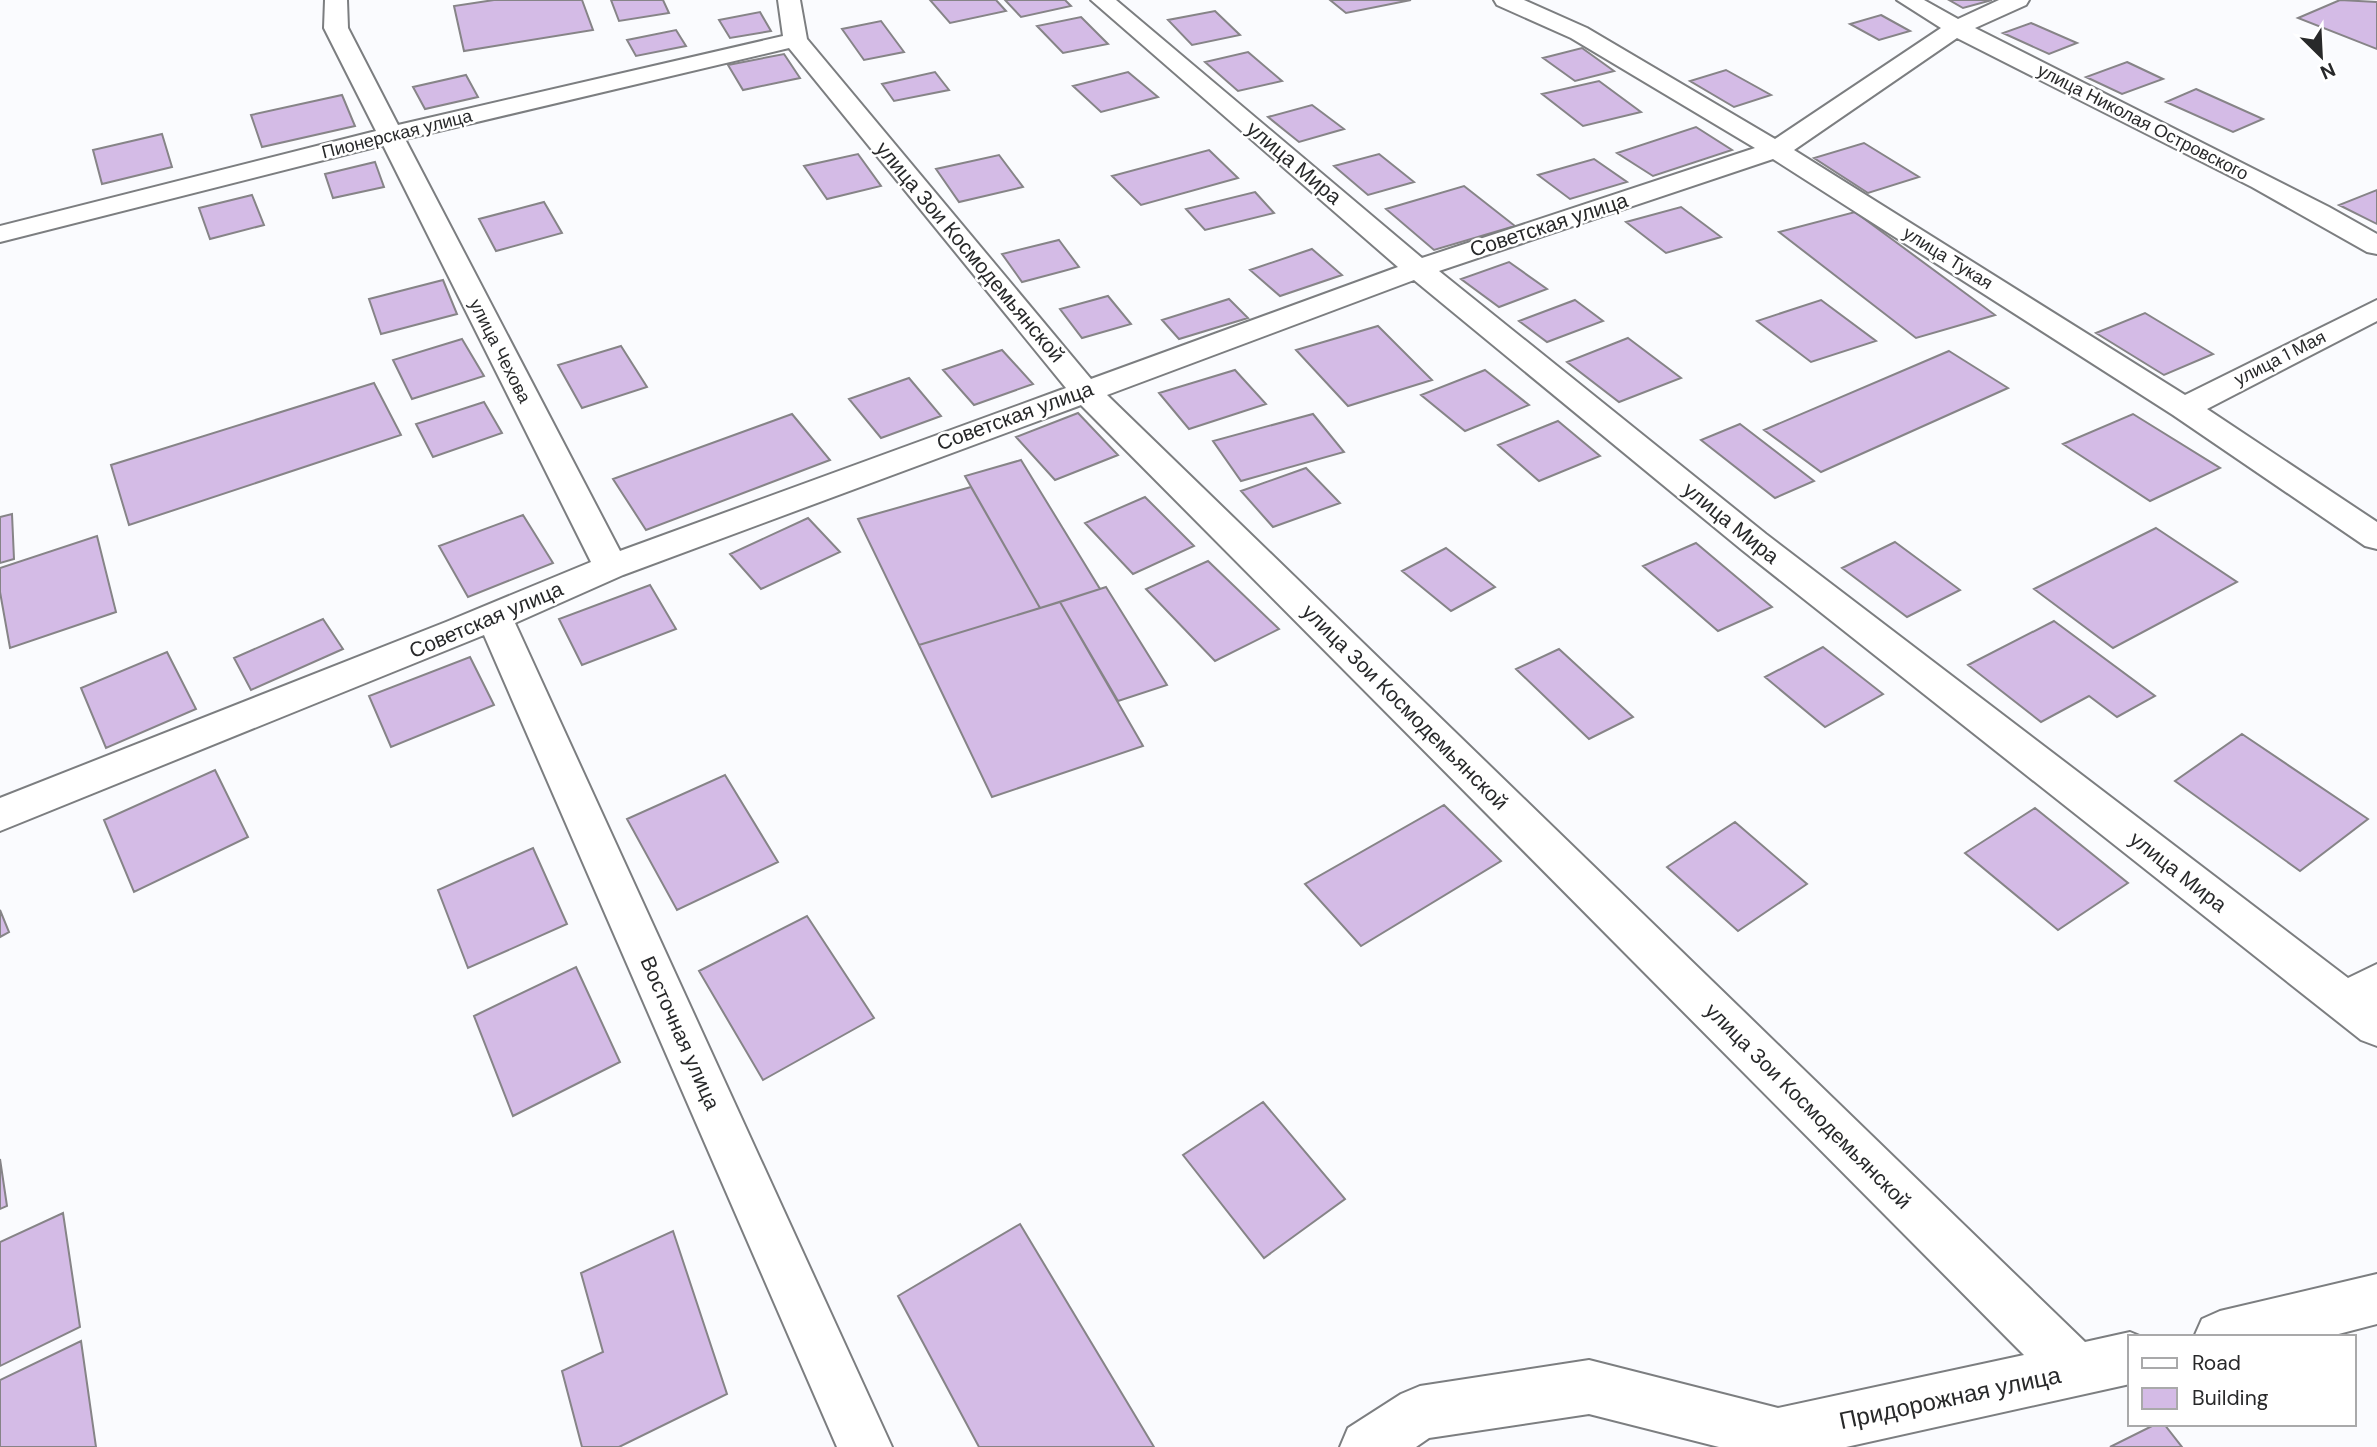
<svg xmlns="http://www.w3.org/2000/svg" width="2377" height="1447" font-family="'DM Sans',sans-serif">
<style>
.building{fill:#d4bbe6;stroke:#868487;stroke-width:2}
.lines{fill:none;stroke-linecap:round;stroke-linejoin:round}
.minor-casing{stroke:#7c7e80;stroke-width:4}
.minor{fill:#fff;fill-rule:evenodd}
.labels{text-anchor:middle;stroke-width:5;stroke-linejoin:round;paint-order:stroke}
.far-street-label{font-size:18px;fill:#28292a;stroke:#fff}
.street-label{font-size:21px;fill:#28292a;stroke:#fff}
.near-street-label{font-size:24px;fill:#28292a;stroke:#fff}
</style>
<rect width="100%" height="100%" fill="#fafbfe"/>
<!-- building -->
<path class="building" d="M 494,0 L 582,0 L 593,30 L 464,51 L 454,6 Z
M 611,0 L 663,0 L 669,13 L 619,21 Z
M 930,0 L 996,0 L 1006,11 L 950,23 Z
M 1005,0 L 1065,0 L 1071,6 L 1021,17 Z
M 1330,0 L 1411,0 L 1346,13 Z
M 1949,0 L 1992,0 L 1963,8 Z
M 2340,0 L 2377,2 L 2377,49 L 2298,18 Z
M 1215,11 L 1240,35 L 1192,45 L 1168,20 Z
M 760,12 L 771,31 L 730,38 L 719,20 Z
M 1881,15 L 1910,31 L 1879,40 L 1850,24 Z
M 1081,17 L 1108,44 L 1063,53 L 1037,26 Z
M 881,21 L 904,52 L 864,60 L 842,29 Z
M 2031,23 L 2077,43 L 2049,54 L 2003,33 Z
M 676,30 L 686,46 L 636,56 L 627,40 Z
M 1582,48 L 1614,71 L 1575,81 L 1543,58 Z
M 1248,52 L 1282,81 L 1238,91 L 1205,62 Z
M 784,54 L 800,78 L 743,90 L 728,65 Z
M 2127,62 L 2163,79 L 2122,94 L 2086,77 Z
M 1726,70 L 1771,95 L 1734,107 L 1690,81 Z
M 935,72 L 949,90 L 894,101 L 882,84 Z
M 1128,72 L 1158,97 L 1101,112 L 1073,86 Z
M 466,75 L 478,97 L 425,109 L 413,87 Z
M 1599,81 L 1641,112 L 1583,126 L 1542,94 Z
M 2196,89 L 2263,119 L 2233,132 L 2166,102 Z
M 342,95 L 355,126 L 262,147 L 251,115 Z
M 1312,105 L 1344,129 L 1299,142 L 1268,117 Z
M 1696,127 L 1732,150 L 1653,176 L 1617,153 Z
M 162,134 L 172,167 L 102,184 L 93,150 Z
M 1864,143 L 1919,177 L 1868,193 L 1814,158 Z
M 1209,150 L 1238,178 L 1141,205 L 1112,176 Z
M 858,154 L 881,186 L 827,199 L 804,166 Z
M 1379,154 L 1414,182 L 1368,195 L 1334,166 Z
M 999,155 L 1023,187 L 959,202 L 936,169 Z
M 1594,159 L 1627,182 L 1570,199 L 1538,175 Z
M 375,162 L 384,187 L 333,198 L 325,174 Z
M 1464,186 L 1515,226 L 1434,250 L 1386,209 Z
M 2377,190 L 2377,224 L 2339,205 Z
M 1255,192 L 1274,213 L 1205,230 L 1186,209 Z
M 252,195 L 264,225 L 210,239 L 199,208 Z
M 544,202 L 562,233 L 496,251 L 479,219 Z
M 1681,207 L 1721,237 L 1666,253 L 1626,222 Z
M 1855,212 L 1995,315 L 1916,338 L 1779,232 Z
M 1059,240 L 1079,267 L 1022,282 L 1002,254 Z
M 1312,249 L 1342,275 L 1280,296 L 1250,270 Z
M 1509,262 L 1547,289 L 1499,307 L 1461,279 Z
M 443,280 L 457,314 L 381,334 L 369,299 Z
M 1108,296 L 1131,324 L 1082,338 L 1060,309 Z
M 1229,299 L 1248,318 L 1179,339 L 1162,320 Z
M 1575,300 L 1603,321 L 1547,342 L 1519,321 Z
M 1821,300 L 1876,341 L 1811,362 L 1757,321 Z
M 2145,313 L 2213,354 L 2164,375 L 2096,333 Z
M 1378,326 L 1432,380 L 1348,406 L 1296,350 Z
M 1628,338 L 1681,378 L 1619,402 L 1567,362 Z
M 462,339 L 484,376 L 412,399 L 393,360 Z
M 621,346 L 647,387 L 582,408 L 558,365 Z
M 1002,350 L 1033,384 L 974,405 L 943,370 Z
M 1949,351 L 2008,388 L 1821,472 L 1764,430 Z
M 1235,370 L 1266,404 L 1189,429 L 1159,393 Z
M 1485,370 L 1529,405 L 1465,431 L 1421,395 Z
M 909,378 L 941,416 L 881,438 L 849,399 Z
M 374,383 L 401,435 L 129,525 L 111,465 Z
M 484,402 L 502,433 L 433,457 L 416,424 Z
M 1078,413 L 1118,455 L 1055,480 L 1016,437 Z
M 792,414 L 830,460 L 646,530 L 613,479 Z
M 1313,414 L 1344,452 L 1241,481 L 1213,441 Z
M 2133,414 L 2220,468 L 2150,501 L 2063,444 Z
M 1558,421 L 1600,456 L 1539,481 L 1498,445 Z
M 1740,424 L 1814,481 L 1775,498 L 1701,440 Z
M 1021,460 L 1100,589 L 1040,608 L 965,476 Z
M 1306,468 L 1340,503 L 1273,527 L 1241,491 Z
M 971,487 L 1040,608 L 919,645 L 858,519 Z
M 1145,497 L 1194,546 L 1133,574 L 1085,523 Z
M 12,514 L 14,559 L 0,563 L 0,517 Z
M 523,515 L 553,563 L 468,597 L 439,546 Z
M 808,518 L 840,552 L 761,589 L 730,554 Z
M 2156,528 L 2237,582 L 2113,648 L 2034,589 Z
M 97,536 L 116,612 L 10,648 L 0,592 L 0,568 Z
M 1895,542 L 1960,590 L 1907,617 L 1842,568 Z
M 1696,543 L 1772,607 L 1718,631 L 1643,566 Z
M 1446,548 L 1495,587 L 1451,611 L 1402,571 Z
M 1208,561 L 1279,629 L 1215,661 L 1146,589 Z
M 650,585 L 676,629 L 582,665 L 559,619 Z
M 1106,587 L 1167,685 L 1118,701 L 1060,602 Z
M 1060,602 L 1143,746 L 992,797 L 919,645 Z
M 323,619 L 343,649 L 251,690 L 234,658 Z
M 2054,621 L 2155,696 L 2117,717 L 2089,696 L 2041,722 L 1968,665 Z
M 1823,647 L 1883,694 L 1825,727 L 1765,677 Z
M 1559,649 L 1633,717 L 1589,739 L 1516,669 Z
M 167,652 L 196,709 L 106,748 L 81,688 Z
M 470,657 L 494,705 L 391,747 L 369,696 Z
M 2242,734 L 2368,819 L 2300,871 L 2175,781 Z
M 215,770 L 248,837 L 134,892 L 104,820 Z
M 725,775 L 778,862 L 677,910 L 627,819 Z
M 1444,805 L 1501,861 L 1361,946 L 1305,884 Z
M 2035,808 L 2128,883 L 2058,930 L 1965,853 Z
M 1735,822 L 1807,884 L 1738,931 L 1667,867 Z
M 533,848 L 567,924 L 468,968 L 438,890 Z
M 0,910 L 9,932 L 0,937 Z
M 807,916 L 874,1018 L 763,1080 L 699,971 Z
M 576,967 L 620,1062 L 513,1116 L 474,1016 Z
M 1263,1102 L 1345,1199 L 1264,1258 L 1183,1155 Z
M 0,1159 L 7,1206 L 0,1209 Z
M 63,1213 L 80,1327 L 0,1366 L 0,1242 Z
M 1020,1224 L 1154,1447 L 979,1447 L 898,1296 Z
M 673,1231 L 727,1394 L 619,1447 L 582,1447 L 562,1371 L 603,1352 L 581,1273 Z
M 81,1341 L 96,1447 L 0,1447 L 0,1380 Z
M 2156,1424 L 2164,1424 L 2182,1447 L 2110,1447 Z"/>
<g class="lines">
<!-- minor casing -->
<g class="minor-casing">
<path id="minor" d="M 325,0 L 347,0 L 348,28 L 398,125 L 783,36 L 778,0 L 800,0 L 807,39 L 1091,379 L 1398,267 L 1091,0 L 1116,0 L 1422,258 L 1755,148 L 1571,38 L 1497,5 L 1494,0 L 1524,0 L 1587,28 L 1775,139 L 1941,28 L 1897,0 L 1924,0 L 1958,19 L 1999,0 L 2029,0 L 2026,5 L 1975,28 L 2329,207 L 2377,234 L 2377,254 L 2367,252 L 2252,187 L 1957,38 L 1794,150 L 2185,395 L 2377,300 L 2377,321 L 2207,409 L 2377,522 L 2377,549 L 2365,546 L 2173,415 L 1773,159 L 1439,271 L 1766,534 L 2348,978 L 2377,964 L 2377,1046 L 2361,1040 L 1742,550 L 1414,280 L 1107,395 L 2085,1342 L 2130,1332 L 2142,1337 L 2130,1337 L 2130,1384 L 1846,1447 L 1719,1447 L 1589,1414 L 1429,1438 L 1416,1447 L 1340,1447 L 1348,1428 L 1401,1394 L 1420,1386 L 1589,1360 L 1778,1408 L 2024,1355 L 1081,405 L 623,575 L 515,623 L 892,1447 L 837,1447 L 484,635 L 0,831 L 0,798 L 446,622 L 591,562 L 383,145 L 0,242 L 0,226 L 376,131 L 324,28 ZM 789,48 L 1066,388 L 620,551 L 405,139 Z
M 2377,1274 L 2377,1324 L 2327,1337 L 2194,1337 L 2202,1319 L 2220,1311 Z"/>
</g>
<!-- minor -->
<use href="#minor" class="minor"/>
</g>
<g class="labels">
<!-- far-street labels -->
<g class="far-street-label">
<text transform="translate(2143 122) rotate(27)" y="6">улица Николая Островского</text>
<text transform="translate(397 134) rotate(-14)" y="6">Пионерская улица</text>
<text transform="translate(1948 258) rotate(32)" y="6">улица Тукая</text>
<text transform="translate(500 351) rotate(63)" y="6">улица Чехова</text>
<text transform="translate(2280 358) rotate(-27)" y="6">улица 1 Мая</text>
</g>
<!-- street labels -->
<g class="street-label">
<text transform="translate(1294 163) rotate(40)" y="7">улица Мира</text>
<text transform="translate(1549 225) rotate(-18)" y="7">Советская улица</text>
<text transform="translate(970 252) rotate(50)" y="7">улица Зои Космодемьянской</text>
<text transform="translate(1015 416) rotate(-20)" y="7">Советская улица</text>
<text transform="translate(1731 523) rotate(39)" y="7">улица Мира</text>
<text transform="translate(486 620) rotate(-23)" y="7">Советская улица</text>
<text transform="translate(1405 707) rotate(45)" y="7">улица Зои Космодемьянской</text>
<text transform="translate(2178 872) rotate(38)" y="7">улица Мира</text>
<text transform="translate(680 1033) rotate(66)" y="7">Восточная улица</text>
<text transform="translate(1808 1106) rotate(45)" y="7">улица Зои Космодемьянской</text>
</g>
<!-- near-street labels -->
<g class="near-street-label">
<text transform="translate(1950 1398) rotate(-12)" y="8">Придорожная улица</text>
</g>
</g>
<!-- legend -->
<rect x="2128" y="1335" width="228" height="91" fill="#ffffff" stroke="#a9a9aa" stroke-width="2"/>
<rect x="2142" y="1358" width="35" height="10" fill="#ffffff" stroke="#a9a9aa" stroke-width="2"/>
<text x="2192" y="1370" font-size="21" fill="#28292a">Road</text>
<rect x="2142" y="1388" width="35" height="21" fill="#d4bbe6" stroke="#a9a9aa" stroke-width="2"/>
<text x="2192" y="1405" font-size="21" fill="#28292a">Building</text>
<!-- north arrow -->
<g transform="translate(2321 56) rotate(156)" stroke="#ffffff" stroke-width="5" paint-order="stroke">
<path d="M0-5L12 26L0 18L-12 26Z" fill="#28292a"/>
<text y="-10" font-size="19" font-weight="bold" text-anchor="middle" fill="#28292a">N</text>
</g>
</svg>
